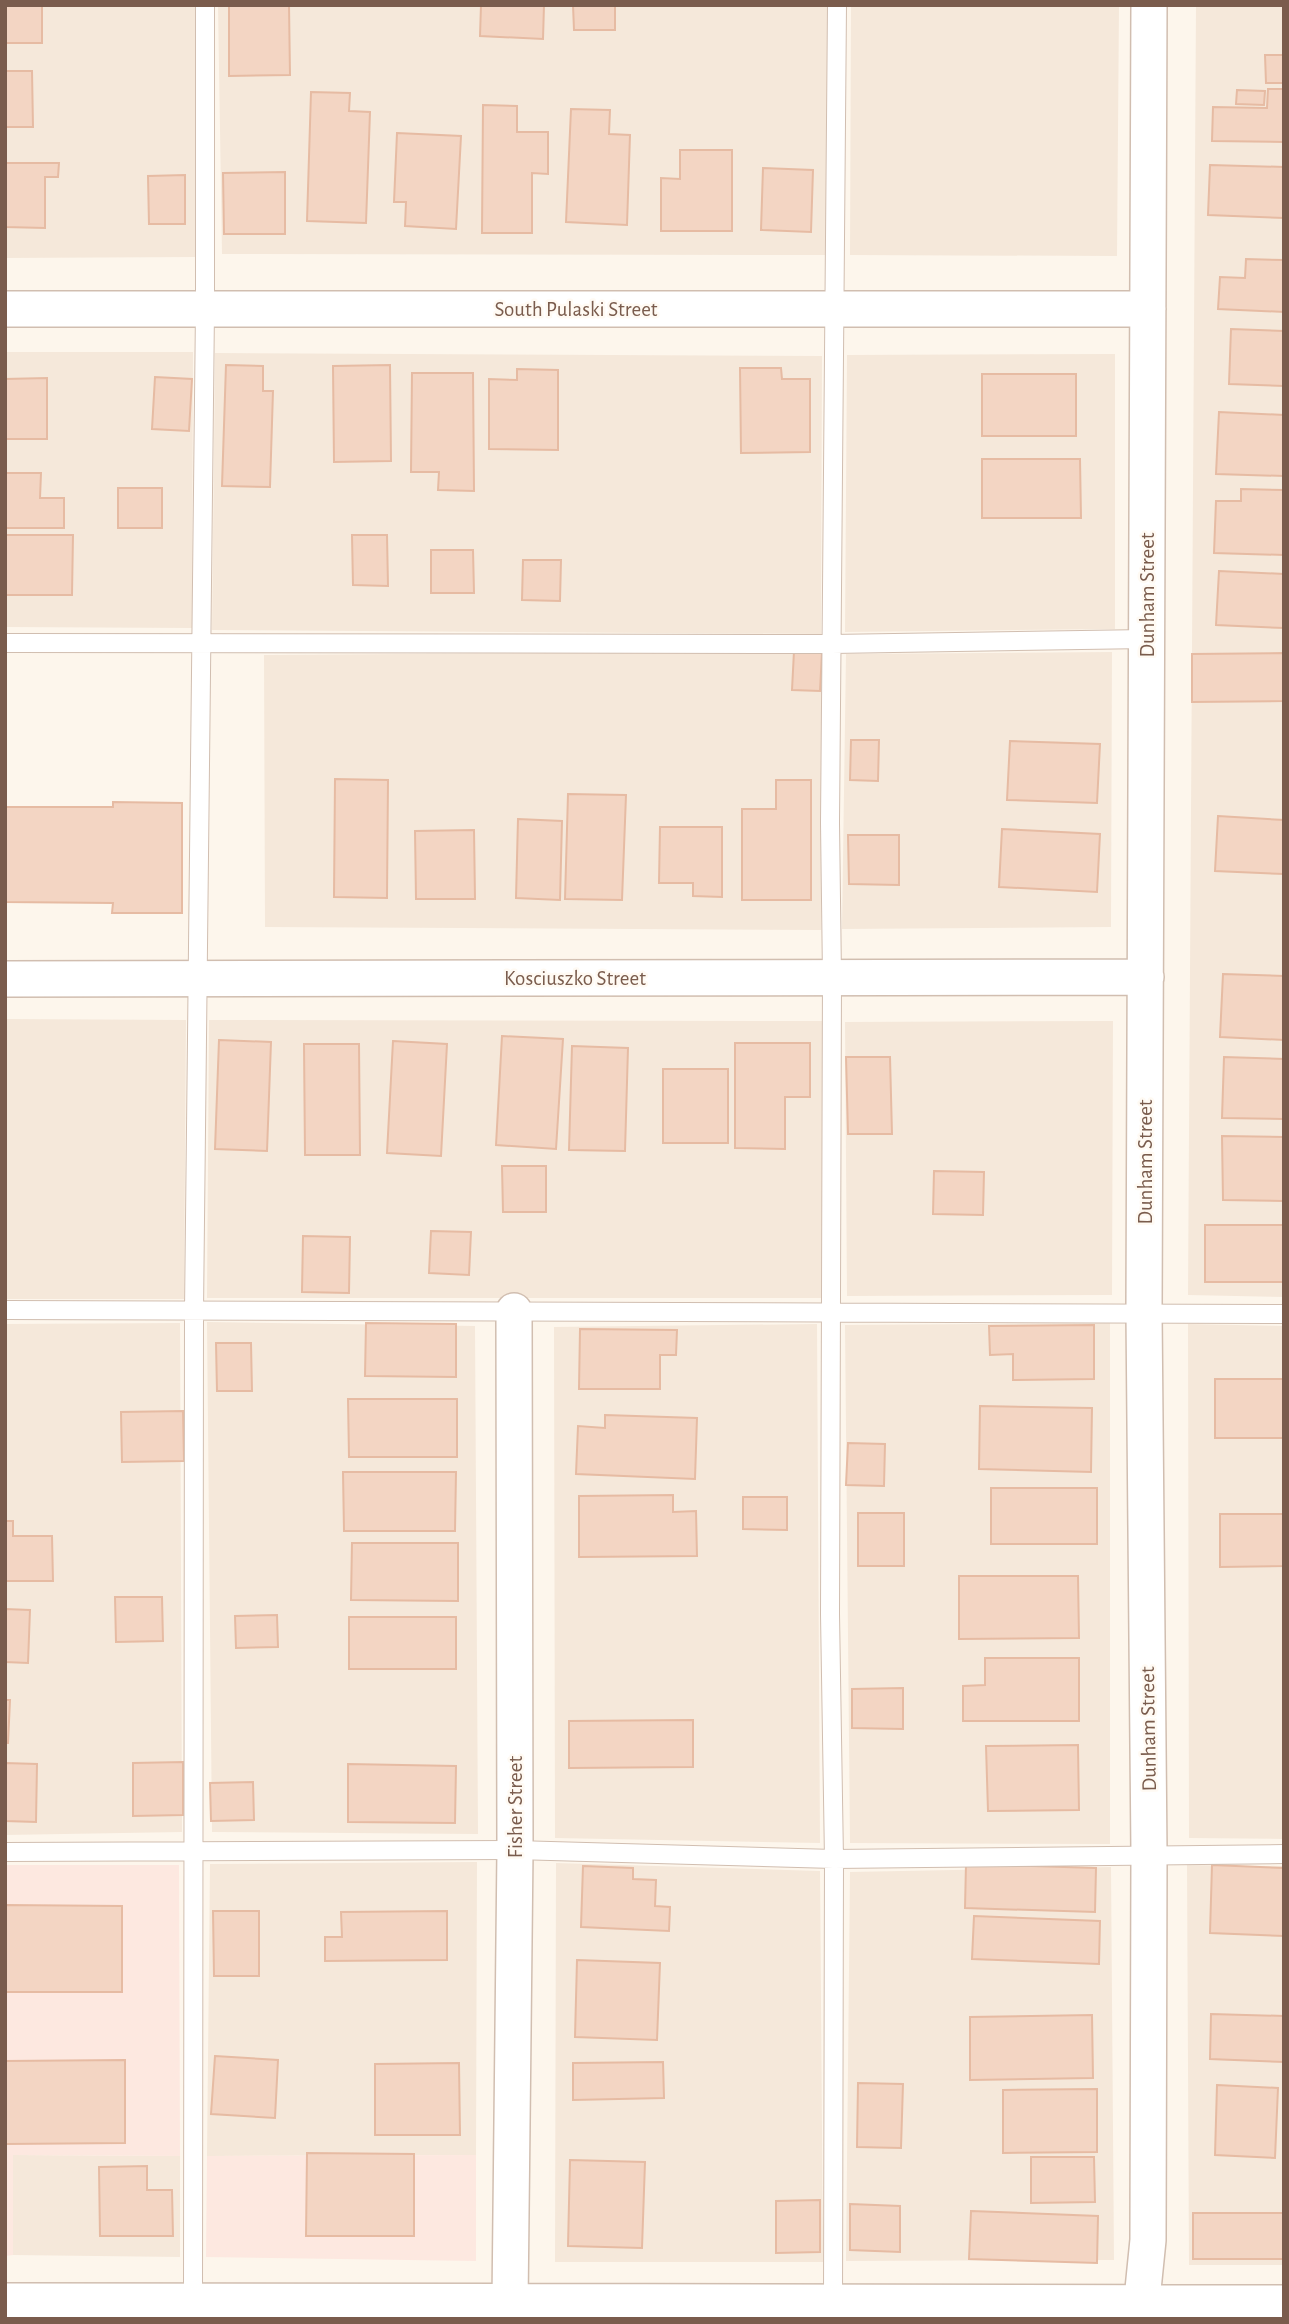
<svg xmlns="http://www.w3.org/2000/svg" width="1289" height="2324" font-family="'Alegreya Sans',sans-serif">
<style>
.residential{fill:#f5e8da}
.commercial{fill:#fde8e0}
.building{fill:#f3d5c3;stroke:#e6bba3;stroke-width:2}
.lines{fill:none;stroke-linecap:round;stroke-linejoin:round}
.service-casing{stroke:#d1beb0;stroke-width:20}
.minor-casing{stroke:#d1beb0;stroke-width:38}
.service{stroke:#fff;stroke-width:18}
.minor{stroke:#fff;stroke-width:35}
.labels{text-anchor:middle;stroke-width:5;stroke-linejoin:round;paint-order:stroke}
.street-label{font-size:21px;fill:#7a5c4d;stroke:#fffaf3}
</style>
<rect width="100%" height="100%" fill="#fdf6ec"/>
<!-- residential -->
<path class="residential" d="M 5,5 L 196,5 L 196,257 L 5,258 Z
M 218,5 L 827,5 L 829,255 L 222,254 Z
M 851,5 L 1119,5 L 1117,256 L 850,255 Z
M 1196,5 L 1284,5 L 1284,1297 L 1188,1295 Z
M 5,352 L 193,352 L 192,628 L 5,627 Z
M 215,353 L 822,356 L 821,634 L 212,630 Z
M 1115,354 L 1115,629 L 845,632 L 847,355 Z
M 822,651 L 821,930 L 265,927 L 264,655 Z
M 1112,652 L 1111,927 L 842,929 L 846,654 Z
M 5,1019 L 186,1020 L 184,1299 L 5,1299 Z
M 209,1020 L 823,1021 L 823,1298 L 207,1298 Z
M 1113,1021 L 1112,1295 L 847,1296 L 845,1022 Z
M 207,1322 L 475,1326 L 478,1834 L 212,1832 Z
M 180,1323 L 182,1832 L 5,1835 L 5,1324 Z
M 1110,1323 L 1110,1844 L 850,1843 L 845,1325 Z
M 817,1324 L 820,1843 L 555,1838 L 554,1327 Z
M 1188,1324 L 1284,1326 L 1284,1839 L 1189,1838 Z
M 477,1862 L 476,2155 L 207,2156 L 210,1864 Z
M 556,1863 L 820,1871 L 823,2262 L 555,2262 Z
M 1187,1865 L 1284,1866 L 1284,2265 L 1189,2265 Z
M 1111,1867 L 1114,2260 L 846,2261 L 850,1872 Z
M 13,2155 L 180,2156 L 180,2257 L 13,2255 Z"/>
<!-- commercial -->
<path class="commercial" d="M 5,1865 L 179,1865 L 180,2156 L 13,2155 L 13,2255 L 5,2256 Z
M 476,2155 L 476,2261 L 206,2257 L 207,2156 Z"/>
<!-- building -->
<path class="building" d="M 5,5 L 42,5 L 42,43 L 5,43 Z
M 229,5 L 289,5 L 290,75 L 229,76 Z
M 481,5 L 544,5 L 543,39 L 480,36 Z
M 573,5 L 615,5 L 615,30 L 574,30 Z
M 1265,55 L 1284,55 L 1284,83 L 1266,83 Z
M 5,71 L 32,71 L 33,127 L 5,127 Z
M 1268,89 L 1284,89 L 1284,142 L 1212,141 L 1213,107 L 1267,108 Z
M 1237,90 L 1265,91 L 1264,105 L 1236,104 Z
M 311,92 L 350,93 L 349,111 L 370,112 L 366,223 L 307,221 Z
M 483,105 L 517,106 L 517,132 L 548,132 L 548,174 L 532,173 L 532,233 L 482,233 Z
M 571,109 L 610,110 L 609,134 L 630,135 L 627,225 L 566,222 Z
M 397,133 L 461,136 L 456,229 L 405,226 L 406,202 L 394,202 Z
M 680,150 L 732,150 L 732,231 L 661,231 L 661,178 L 680,179 Z
M 5,163 L 59,163 L 58,177 L 45,177 L 45,228 L 5,227 Z
M 1210,165 L 1284,167 L 1284,218 L 1208,215 Z
M 763,168 L 813,170 L 811,232 L 761,230 Z
M 285,172 L 285,234 L 224,234 L 223,173 Z
M 185,175 L 185,224 L 149,224 L 148,176 Z
M 1246,259 L 1284,260 L 1284,312 L 1218,309 L 1220,277 L 1245,278 Z
M 1231,329 L 1284,331 L 1284,386 L 1229,384 Z
M 226,365 L 263,366 L 263,391 L 273,391 L 270,487 L 222,486 Z
M 390,365 L 391,461 L 334,462 L 333,366 Z
M 740,368 L 781,368 L 782,379 L 810,379 L 810,452 L 741,453 Z
M 517,369 L 558,370 L 558,450 L 489,449 L 489,379 L 517,380 Z
M 412,373 L 473,373 L 474,491 L 438,490 L 439,472 L 411,472 Z
M 982,374 L 1076,374 L 1076,436 L 982,436 Z
M 155,377 L 192,379 L 189,431 L 152,429 Z
M 47,378 L 47,439 L 5,439 L 5,379 Z
M 1219,412 L 1284,415 L 1284,476 L 1216,474 Z
M 982,459 L 1080,459 L 1081,518 L 982,518 Z
M 5,473 L 41,473 L 40,498 L 64,498 L 64,528 L 5,528 Z
M 118,488 L 162,488 L 162,528 L 118,528 Z
M 1241,489 L 1284,490 L 1284,555 L 1214,553 L 1216,501 L 1241,501 Z
M 5,535 L 73,535 L 72,595 L 5,595 Z
M 352,535 L 387,535 L 388,586 L 353,585 Z
M 431,550 L 473,550 L 474,593 L 431,593 Z
M 523,560 L 561,560 L 560,601 L 522,600 Z
M 1219,571 L 1284,574 L 1284,628 L 1216,625 Z
M 794,651 L 822,652 L 820,691 L 792,690 Z
M 1284,653 L 1284,701 L 1192,702 L 1192,654 Z
M 851,740 L 879,740 L 878,781 L 850,780 Z
M 1010,741 L 1100,744 L 1097,803 L 1007,800 Z
M 335,779 L 388,780 L 387,898 L 334,897 Z
M 776,780 L 811,780 L 811,900 L 742,900 L 742,809 L 776,809 Z
M 568,794 L 626,795 L 622,900 L 565,899 Z
M 113,802 L 182,803 L 182,913 L 112,913 L 113,903 L 5,902 L 5,807 L 113,807 Z
M 1218,816 L 1284,820 L 1284,874 L 1215,871 Z
M 518,819 L 562,821 L 560,900 L 516,898 Z
M 660,827 L 722,827 L 722,897 L 693,896 L 693,883 L 659,883 Z
M 1002,829 L 1100,834 L 1097,892 L 999,887 Z
M 474,830 L 475,899 L 416,899 L 415,831 Z
M 848,835 L 899,835 L 899,885 L 849,884 Z
M 1223,974 L 1284,976 L 1284,1040 L 1220,1037 Z
M 502,1036 L 563,1039 L 556,1149 L 496,1145 Z
M 219,1040 L 271,1042 L 267,1151 L 215,1149 Z
M 393,1041 L 447,1044 L 441,1156 L 387,1153 Z
M 735,1043 L 810,1043 L 810,1097 L 785,1097 L 785,1149 L 735,1148 Z
M 304,1044 L 359,1044 L 360,1155 L 305,1155 Z
M 572,1046 L 628,1048 L 625,1151 L 569,1150 Z
M 846,1057 L 890,1057 L 892,1134 L 848,1134 Z
M 1224,1057 L 1284,1059 L 1284,1119 L 1222,1118 Z
M 663,1069 L 728,1069 L 728,1143 L 663,1143 Z
M 1222,1136 L 1284,1137 L 1284,1201 L 1223,1200 Z
M 502,1166 L 546,1166 L 546,1212 L 503,1212 Z
M 934,1171 L 984,1172 L 983,1215 L 933,1214 Z
M 1205,1225 L 1284,1225 L 1284,1282 L 1205,1282 Z
M 431,1231 L 471,1232 L 469,1275 L 429,1273 Z
M 303,1236 L 350,1237 L 349,1293 L 302,1292 Z
M 366,1323 L 456,1324 L 456,1377 L 365,1376 Z
M 1094,1325 L 1094,1379 L 1013,1380 L 1013,1354 L 990,1355 L 989,1326 Z
M 580,1329 L 677,1330 L 676,1355 L 660,1355 L 660,1389 L 579,1389 Z
M 216,1343 L 251,1343 L 252,1391 L 217,1391 Z
M 1215,1379 L 1284,1379 L 1284,1438 L 1215,1438 Z
M 348,1399 L 457,1399 L 457,1457 L 349,1457 Z
M 980,1406 L 1092,1408 L 1091,1472 L 979,1469 Z
M 183,1411 L 184,1461 L 122,1462 L 121,1412 Z
M 605,1415 L 697,1418 L 695,1479 L 576,1474 L 578,1426 L 605,1428 Z
M 848,1443 L 885,1444 L 884,1486 L 846,1485 Z
M 343,1472 L 456,1472 L 455,1531 L 344,1531 Z
M 991,1488 L 1097,1488 L 1097,1544 L 991,1544 Z
M 673,1495 L 673,1512 L 696,1511 L 697,1556 L 579,1557 L 579,1496 Z
M 743,1497 L 787,1497 L 787,1530 L 743,1529 Z
M 858,1513 L 904,1513 L 904,1566 L 858,1566 Z
M 1220,1514 L 1284,1514 L 1284,1566 L 1220,1567 Z
M 5,1521 L 13,1521 L 13,1536 L 52,1536 L 53,1581 L 5,1581 Z
M 352,1543 L 458,1543 L 458,1601 L 351,1600 Z
M 959,1576 L 1078,1576 L 1079,1638 L 959,1639 Z
M 115,1597 L 162,1597 L 163,1641 L 116,1642 Z
M 5,1609 L 30,1610 L 28,1663 L 5,1662 Z
M 277,1615 L 278,1647 L 236,1648 L 235,1616 Z
M 349,1617 L 456,1617 L 456,1669 L 349,1669 Z
M 985,1658 L 1079,1658 L 1079,1721 L 963,1721 L 963,1686 L 985,1685 Z
M 903,1688 L 903,1729 L 852,1728 L 852,1689 Z
M 5,1700 L 10,1700 L 8,1743 L 5,1743 Z
M 693,1720 L 693,1767 L 569,1768 L 569,1721 Z
M 1078,1745 L 1079,1810 L 988,1811 L 986,1746 Z
M 183,1762 L 183,1815 L 133,1816 L 133,1763 Z
M 5,1763 L 37,1764 L 36,1822 L 5,1821 Z
M 348,1764 L 456,1766 L 455,1823 L 348,1822 Z
M 253,1782 L 254,1820 L 211,1821 L 210,1783 Z
M 966,1864 L 1096,1868 L 1095,1912 L 965,1908 Z
M 1212,1865 L 1284,1868 L 1284,1936 L 1210,1933 Z
M 583,1866 L 633,1868 L 633,1879 L 656,1880 L 655,1906 L 670,1907 L 669,1931 L 581,1927 Z
M 5,1905 L 122,1906 L 122,1992 L 5,1992 Z
M 213,1911 L 259,1911 L 259,1976 L 214,1976 Z
M 447,1911 L 447,1960 L 325,1961 L 325,1937 L 342,1937 L 341,1912 Z
M 974,1916 L 1100,1921 L 1099,1964 L 972,1959 Z
M 577,1960 L 660,1963 L 657,2040 L 575,2037 Z
M 1211,2014 L 1284,2016 L 1284,2062 L 1210,2059 Z
M 1092,2015 L 1093,2078 L 970,2080 L 970,2017 Z
M 215,2056 L 278,2060 L 275,2118 L 211,2114 Z
M 125,2060 L 125,2143 L 5,2144 L 5,2061 Z
M 663,2062 L 664,2098 L 573,2100 L 573,2063 Z
M 459,2063 L 460,2135 L 375,2135 L 375,2064 Z
M 858,2083 L 903,2084 L 901,2148 L 857,2147 Z
M 1217,2085 L 1278,2088 L 1275,2158 L 1215,2155 Z
M 1097,2089 L 1097,2152 L 1003,2153 L 1003,2090 Z
M 307,2153 L 414,2154 L 414,2236 L 306,2236 Z
M 1031,2157 L 1094,2157 L 1095,2202 L 1031,2203 Z
M 570,2160 L 645,2162 L 642,2248 L 568,2246 Z
M 147,2166 L 147,2190 L 172,2190 L 173,2236 L 100,2236 L 99,2167 Z
M 820,2200 L 820,2252 L 776,2253 L 776,2201 Z
M 850,2204 L 900,2206 L 900,2252 L 850,2250 Z
M 971,2211 L 1098,2216 L 1097,2263 L 969,2259 Z
M 1193,2213 L 1284,2213 L 1284,2259 L 1193,2259 Z"/>
<g class="lines">
<!-- service casing -->
<g class="service-casing">
<path id="service" d="M 5,643 L 832,644 L 1147,639
M 5,1310 L 1284,1314
M 5,1852 L 515,1850 L 834,1859 L 1284,1854
M 833,2301 L 834,1859 L 830,1614 L 832,977 L 830,823 L 837,5
M 193,2302 L 194,1311 L 205,309 L 205,5"/>
</g>
<!-- minor casing -->
<g class="minor-casing">
<path id="minor" d="M 5,309 L 1148,309
M 5,979 L 1146,977
M 5,2301 C 431,2302 858,2301 1284,2303
M 510,2303 L 515,1850 L 514,1311
M 1140,2319 L 1148,2240 L 1149,1854 L 1144,1313 L 1149,5"/>
</g>
<!-- service -->
<use href="#service" class="service"/>
<!-- minor -->
<use href="#minor" class="minor"/>
</g>
<g class="labels">
<!-- street labels -->
<g class="street-label">
<text x="576" y="316">South Pulaski Street</text>
<text transform="translate(1147 595) rotate(-90)" y="7">Dunham Street</text>
<text x="575" y="985">Kosciuszko Street</text>
<text transform="translate(1145 1162) rotate(-90)" y="7">Dunham Street</text>
<text transform="translate(1148 1729) rotate(-91)" y="7">Dunham Street</text>
<text transform="translate(515 1807) rotate(-90)" y="7">Fisher Street</text>
</g>
</g>
<!-- border -->
<rect width="1289" height="2324" fill="none" stroke="#7a5c4d" stroke-width="14"/>
</svg>
